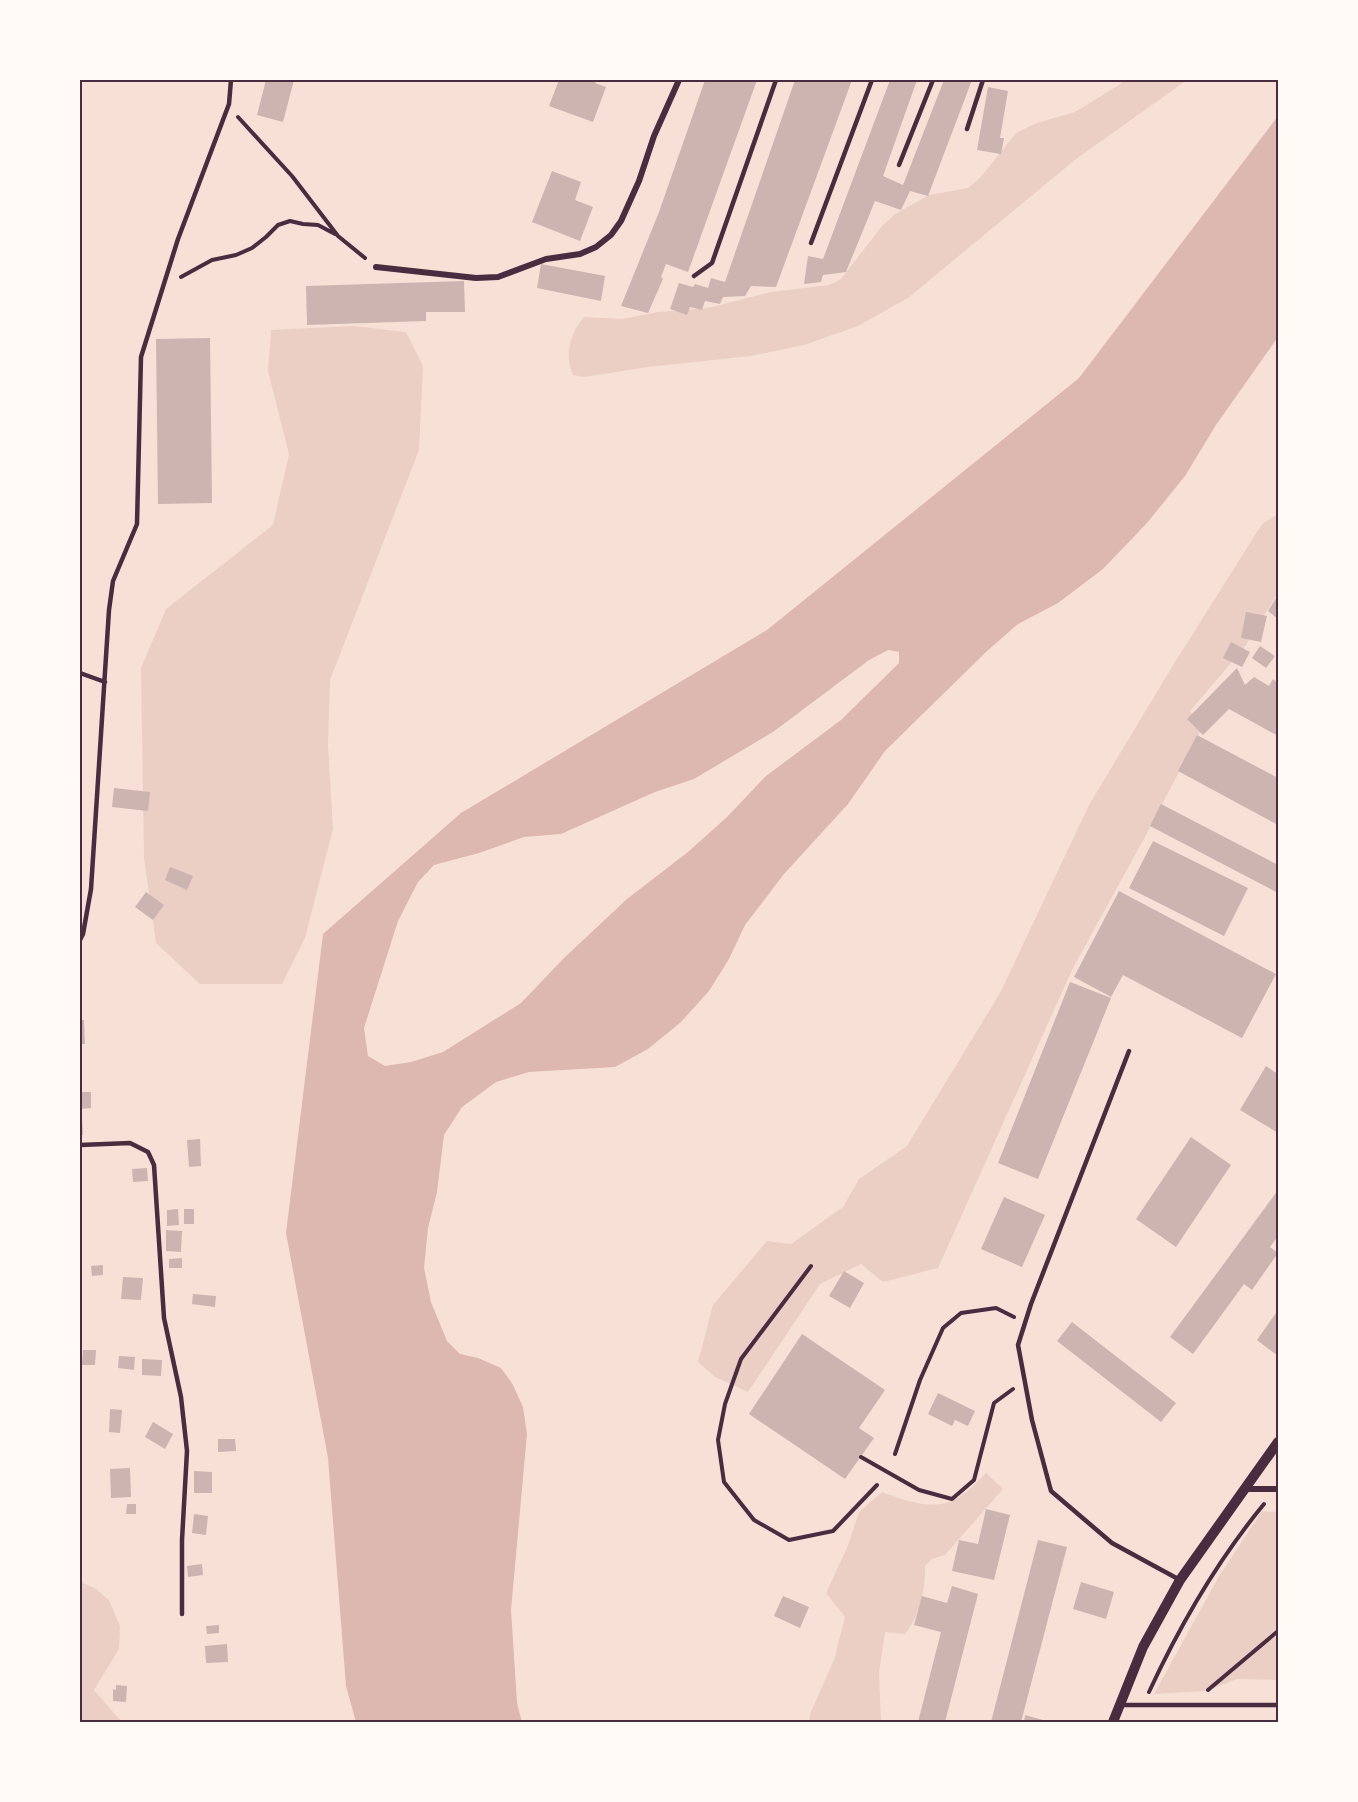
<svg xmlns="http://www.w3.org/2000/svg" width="1358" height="1802" font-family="'Roboto Condensed',sans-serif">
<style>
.green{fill:#ebcfc5}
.water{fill:#dcb8b0;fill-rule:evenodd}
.building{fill:#ccb4b1}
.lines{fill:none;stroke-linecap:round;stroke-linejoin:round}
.path{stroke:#4a2c40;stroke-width:4}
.service{stroke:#4a2c40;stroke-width:4.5}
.minor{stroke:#4a2c40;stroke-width:6}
.tertiary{stroke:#4a2c40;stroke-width:10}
.neatline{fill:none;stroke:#4a2c40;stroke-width:2}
</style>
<rect width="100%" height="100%" fill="#f7e1d7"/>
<!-- green -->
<path class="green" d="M 1124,80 L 1187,80 L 1076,159 L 908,298 L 858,326 L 804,345 L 751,356 L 648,367 L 584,377 L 573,375 C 564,355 570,333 584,317 L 623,319 L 658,312 L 708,308 L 771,292 L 829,285 L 841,279 L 882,226 L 895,214 L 929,195 L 968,188 L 981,177 L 1016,133 L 1034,124 L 1075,112 L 1119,85 Z
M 354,326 L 406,332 L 423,366 L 419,450 L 330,680 L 328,745 L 333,829 L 305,938 L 282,984 L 200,984 L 156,943 L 144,858 L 141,668 L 166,609 L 273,525 L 289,454 L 268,371 L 271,330 Z
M 1278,514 L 1278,593 L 1244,648 L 1190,711 L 1203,726 L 1146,835 L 1072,970 L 938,1268 L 883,1282 L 861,1264 L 820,1284 L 748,1392 L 715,1377 L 698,1362 L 713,1305 L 767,1241 L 791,1244 L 843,1207 L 859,1179 L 907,1146 L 1000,993 L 1089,805 L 1175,662 L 1262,524 Z
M 986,1473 L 1003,1489 L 945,1555 L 932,1559 L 925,1566 C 926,1587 919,1618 905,1634 L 885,1632 L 879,1673 L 881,1722 L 809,1722 L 810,1714 L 834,1660 L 845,1617 L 826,1593 L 847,1548 L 859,1512 L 882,1492 C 906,1501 937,1513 961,1496 C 970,1490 978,1481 986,1473 Z
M 1262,1511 L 1278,1512 L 1278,1680 L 1237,1679 L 1206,1691 L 1154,1694 L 1218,1578 Z
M 80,1582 L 95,1588 L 109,1600 L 120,1626 L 119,1649 L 94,1690 L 119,1719 L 125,1722 L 80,1722 Z"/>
<!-- water -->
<path class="water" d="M 1278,116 L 1278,337 L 1216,425 L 1185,476 L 1147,523 L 1103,569 L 1058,603 L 1018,624 L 986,652 L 885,751 L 848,804 L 784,874 L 745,925 L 729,959 L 709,991 L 681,1022 L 648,1049 L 615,1067 L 529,1072 L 496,1082 L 462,1107 L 444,1135 L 437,1192 L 428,1228 L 424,1268 L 431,1302 L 447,1341 L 460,1354 L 478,1358 L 501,1368 L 512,1383 L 523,1407 L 527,1434 L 511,1610 L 517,1703 L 522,1722 L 356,1722 L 346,1686 L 328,1458 L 286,1233 L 323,934 L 461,813 L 767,630 L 1079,378 ZM 888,650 L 899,652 L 899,663 L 841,720 L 766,776 L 727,817 L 688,852 L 627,899 L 565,957 L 521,1003 L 443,1052 L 411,1062 L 385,1066 L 368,1056 L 364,1028 L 398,921 L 418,882 L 434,865 L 479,853 L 524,837 L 561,834 L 655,792 L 694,779 L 773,732 L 869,660 Z"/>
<!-- building -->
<path class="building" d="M 266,80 L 294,80 L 283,122 L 257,115 Z
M 559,80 L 597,80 L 595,83 L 606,87 L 593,122 L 549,106 Z
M 705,80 L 757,80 L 688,272 L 666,264 L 661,277 L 663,279 L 648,313 L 621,306 L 659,212 Z
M 795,80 L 852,80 L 776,287 L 751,286 L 745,296 L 723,297 L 720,304 L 705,301 L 702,310 L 690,307 L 687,315 L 670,309 L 679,283 L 693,287 L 695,284 L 708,288 L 711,278 L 725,282 Z
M 890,80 L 917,80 L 883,176 L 903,185 L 944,80 L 972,80 L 928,196 L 910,191 L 901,210 L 875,201 L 846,272 L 823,275 L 821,282 L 804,284 L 808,256 L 823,259 Z
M 988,87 L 1008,91 L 1000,138 L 1004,138 L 1001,154 L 977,150 Z
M 552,171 L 581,182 L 575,200 L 593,207 L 580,241 L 532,222 Z
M 541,264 L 605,276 L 601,301 L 537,288 Z
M 464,281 L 465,312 L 426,312 L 426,321 L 307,325 L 306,286 Z
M 210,338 L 212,503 L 158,504 L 156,339 Z
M 1278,595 L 1278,619 L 1268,611 Z
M 1246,612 L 1267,616 L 1261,642 L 1241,638 Z
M 1231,642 L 1250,652 L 1242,667 L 1223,658 Z
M 1260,646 L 1275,656 L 1266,668 L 1252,658 Z
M 1237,668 L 1245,685 L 1254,677 L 1269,686 L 1273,679 L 1278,683 L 1278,736 L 1229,709 L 1203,735 L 1187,719 Z
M 1197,735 L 1278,778 L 1278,825 L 1178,771 Z
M 114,788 L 150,792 L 148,811 L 112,807 Z
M 1161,804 L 1278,865 L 1278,893 L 1150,826 Z
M 1153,841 L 1248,888 L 1224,936 L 1129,888 Z
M 170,867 L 193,876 L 187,890 L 165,880 Z
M 1119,891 L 1276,974 L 1242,1038 L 1123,975 L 1111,997 L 1074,977 Z
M 146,892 L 164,905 L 153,920 L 135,907 Z
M 1070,982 L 1111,998 L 1038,1179 L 998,1163 Z
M 80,1020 L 84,1020 L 85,1044 L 80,1044 Z
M 1266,1066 L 1278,1074 L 1278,1133 L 1240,1110 Z
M 80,1092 L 91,1092 L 91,1108 L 80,1109 Z
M 80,1117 L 82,1117 L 83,1135 L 80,1135 Z
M 1191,1137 L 1231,1165 L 1176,1247 L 1136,1219 Z
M 200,1139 L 201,1166 L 189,1167 L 187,1140 Z
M 147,1168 L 148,1181 L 133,1182 L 132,1169 Z
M 1278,1190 L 1278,1236 L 1270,1247 L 1278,1253 L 1252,1290 L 1244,1284 L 1193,1354 L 1170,1337 Z
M 1004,1197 L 1045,1215 L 1022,1267 L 981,1249 Z
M 178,1209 L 179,1225 L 167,1226 L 167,1210 Z
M 184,1209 L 194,1209 L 194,1224 L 184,1224 Z
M 166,1230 L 182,1231 L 181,1252 L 166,1251 Z
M 182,1258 L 182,1268 L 169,1268 L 169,1259 Z
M 103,1265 L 103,1275 L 92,1276 L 91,1266 Z
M 844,1271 L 864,1283 L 850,1308 L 829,1296 Z
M 123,1277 L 143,1278 L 141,1300 L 121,1299 Z
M 193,1294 L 216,1296 L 215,1307 L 192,1304 Z
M 1278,1310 L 1278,1356 L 1257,1340 Z
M 1072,1322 L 1176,1403 L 1161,1422 L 1057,1341 Z
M 802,1334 L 885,1390 L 859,1428 L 874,1438 L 845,1479 L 749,1414 Z
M 83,1350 L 96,1350 L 95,1365 L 82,1365 Z
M 119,1356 L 135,1357 L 134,1370 L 118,1368 Z
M 142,1359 L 162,1360 L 161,1376 L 142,1375 Z
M 938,1393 L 975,1411 L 968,1426 L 955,1420 L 952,1426 L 928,1414 Z
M 110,1409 L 122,1410 L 120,1433 L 109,1432 Z
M 153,1422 L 173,1434 L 165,1449 L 145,1437 Z
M 218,1439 L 235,1439 L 236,1451 L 218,1452 Z
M 130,1468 L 131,1497 L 111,1498 L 110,1469 Z
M 194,1471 L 212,1472 L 212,1493 L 194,1493 Z
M 127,1504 L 136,1504 L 136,1514 L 126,1514 Z
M 986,1509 L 1010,1515 L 994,1580 L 952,1571 L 959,1540 L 978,1544 Z
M 194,1514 L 208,1516 L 206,1535 L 192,1533 Z
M 1038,1540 L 1067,1547 L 1021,1722 L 991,1722 Z
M 202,1564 L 203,1575 L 188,1577 L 187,1566 Z
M 1081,1582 L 1114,1592 L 1106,1619 L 1073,1609 Z
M 952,1586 L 978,1594 L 945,1722 L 918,1722 L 941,1632 L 914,1625 L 922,1596 L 947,1603 Z
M 783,1596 L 809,1607 L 800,1628 L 774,1616 Z
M 219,1625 L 219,1633 L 207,1634 L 206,1626 Z
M 227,1644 L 228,1662 L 206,1663 L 205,1646 Z
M 116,1685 L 127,1686 L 126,1702 L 113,1701 L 113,1689 L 116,1690 Z
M 1025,1715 L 1050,1722 L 1024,1722 Z"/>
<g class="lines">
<!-- path -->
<path class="path" d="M 238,117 L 292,176 L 338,236 L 365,258
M 181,277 L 212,260 L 236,255 L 252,248 L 266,237 L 278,225 L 290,221 L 303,224 L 318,225 L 335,234
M 811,1266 L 741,1359 L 725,1404 L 718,1440 L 724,1482 L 754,1520 L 789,1540 L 833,1531 L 877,1485
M 895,1454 L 920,1380 L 943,1328 L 961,1313 L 996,1308 L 1014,1317
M 861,1457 L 919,1490 L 952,1499 L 974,1480 L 994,1403 L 1013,1389
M 1208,1690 L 1278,1631
M 1149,1692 C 1180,1625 1217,1561 1264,1504"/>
<!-- service -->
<path class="service" d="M 967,129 L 983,80
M 899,165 L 933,80
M 811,243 L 872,80
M 694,276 L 712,263 L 776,80
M 80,673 L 105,682
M 80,940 L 83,934 L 91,889 L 109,610 L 113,581 L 137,524 L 141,357 L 178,239 L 229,104 L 231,80
M 1129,1051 L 1031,1304 L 1018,1345 L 1032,1420 L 1051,1491 L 1112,1543 L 1180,1580
M 80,1145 L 130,1143 L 148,1152 L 154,1165 L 164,1318 L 181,1397 L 187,1451 L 182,1540 L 182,1614
M 1122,1705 L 1278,1705"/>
<!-- minor -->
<path class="minor" d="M 376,267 L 476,278 L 498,277 L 546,259 L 580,254 L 596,247 L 611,235 L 621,221 L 639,181 L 654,136 L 679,80
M 1245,1489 L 1278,1489"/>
<!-- tertiary -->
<path class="tertiary" d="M 1113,1722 L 1143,1647 L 1180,1580 L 1278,1442"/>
</g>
<!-- border -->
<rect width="1358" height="1802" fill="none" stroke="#fffaf5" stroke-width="162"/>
<rect x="81" y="81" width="1196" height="1640" class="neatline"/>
</svg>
